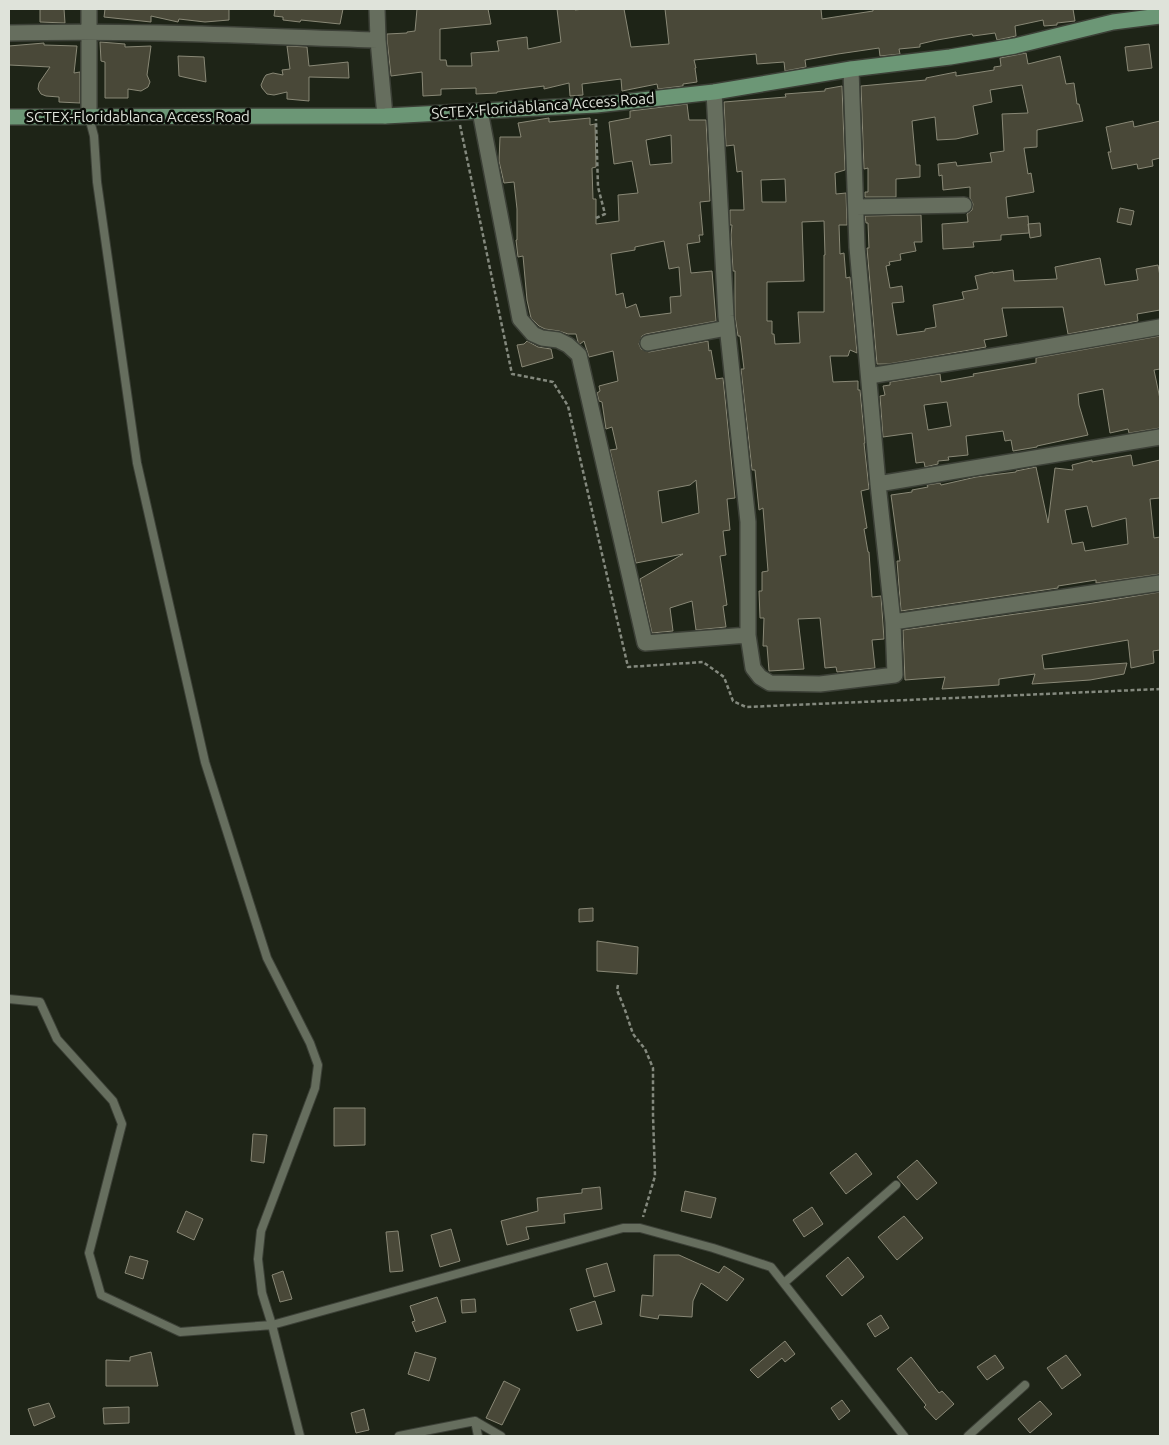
<svg xmlns="http://www.w3.org/2000/svg" width="1169" height="1445" font-family="Ubuntu,sans-serif">
<style>
.building{fill:#494838;stroke:#898876;fill-rule:evenodd}
.lines{fill:none;stroke-linecap:round;stroke-linejoin:round}
.lane-casing{stroke:#3c4037;stroke-width:10}
.street-casing{stroke:#3c4037;stroke-width:18}
.primary-casing{stroke:#3c4037;stroke-width:18}
.path{stroke:#84897e;stroke-width:2.5;stroke-dasharray:4 2.5;stroke-linecap:butt}
.lane{stroke:#666e5e;stroke-width:8}
.street{stroke:#666e5e;stroke-width:15}
.primary{stroke:#6c9776;stroke-width:15}
.labels{text-anchor:middle;stroke-width:5;stroke-linejoin:round;paint-order:stroke}
.street-label{font-size:15px;fill:#dfe3da;stroke:#0a0c07}
</style>
<rect width="100%" height="100%" fill="#1e2417"/>
<!-- building -->
<path class="building" d="M 40,9 L 64,9 L 65,23 L 40,22 Z
M 105,9 L 229,9 L 229,20 L 205,22 L 179,19 L 178,22 L 151,16 L 151,22 L 104,17 Z
M 275,9 L 343,9 L 340,24 L 301,20 L 300,22 L 283,20 L 283,17 L 274,16 Z
M 417,9 L 488,9 L 491,24 L 440,29 L 440,60 L 446,60 L 447,66 L 472,66 L 471,53 L 499,51 L 497,41 L 527,37 L 528,49 L 561,42 L 557,9 L 574,9 L 575,10 L 584,9 L 624,9 L 631,47 L 669,44 L 665,9 L 821,9 L 822,19 L 873,11 L 873,9 L 1073,9 L 1075,21 L 1057,23 L 1057,25 L 1044,26 L 1043,20 L 1015,26 L 1016,36 L 997,40 L 995,33 L 973,36 L 972,34 L 937,40 L 920,44 L 920,47 L 899,49 L 900,54 L 880,56 L 879,48 L 838,54 L 805,60 L 806,67 L 785,71 L 784,62 L 757,64 L 756,54 L 694,60 L 696,68 L 695,68 L 697,82 L 683,84 L 683,86 L 658,89 L 657,84 L 622,91 L 621,79 L 582,84 L 583,95 L 570,96 L 569,83 L 544,89 L 544,86 L 497,92 L 497,93 L 476,94 L 476,88 L 441,89 L 441,95 L 423,96 L 422,72 L 391,76 L 387,39 L 387,34 L 407,33 L 407,32 L 415,31 Z
M 100,42 L 125,44 L 125,47 L 151,46 L 147,75 L 150,82 L 148,87 L 141,91 L 128,89 L 128,98 L 105,98 L 105,62 L 101,61 Z
M 44,43 L 44,45 L 77,46 L 74,73 L 80,72 L 80,103 L 59,102 L 59,97 L 46,96 L 41,94 L 38,89 L 39,83 L 50,67 L 9,65 L 9,46 Z
M 1149,44 L 1152,68 L 1128,71 L 1125,47 Z
M 287,46 L 307,47 L 309,66 L 348,62 L 349,78 L 309,77 L 309,101 L 287,99 L 287,92 L 274,95 L 267,94 L 262,88 L 261,85 L 264,78 L 266,75 L 273,73 L 283,75 L 282,70 L 290,69 Z
M 1026,53 L 1028,64 L 1060,56 L 1066,84 L 1074,83 L 1077,104 L 1079,104 L 1083,121 L 1037,130 L 1037,147 L 1024,148 L 1028,174 L 1031,173 L 1034,192 L 1006,197 L 1008,218 L 1028,216 L 1029,233 L 1001,235 L 1001,240 L 973,242 L 974,247 L 943,249 L 942,224 L 968,222 L 967,214 L 972,210 L 973,204 L 970,198 L 970,187 L 943,190 L 942,175 L 939,176 L 938,164 L 956,162 L 957,166 L 992,162 L 990,153 L 1004,151 L 1002,114 L 1028,113 L 1022,85 L 990,90 L 992,102 L 973,106 L 978,134 L 956,139 L 937,140 L 935,117 L 912,121 L 916,165 L 920,165 L 920,177 L 896,179 L 896,197 L 865,197 L 865,192 L 868,192 L 868,168 L 864,169 L 861,86 L 926,80 L 926,78 L 956,72 L 956,76 L 994,70 L 994,67 L 1001,66 L 1000,58 Z
M 178,56 L 204,57 L 206,82 L 179,76 Z
M 842,86 L 845,170 L 835,173 L 836,194 L 846,193 L 847,225 L 839,225 L 840,254 L 844,253 L 846,278 L 850,277 L 857,353 L 850,350 L 848,356 L 830,356 L 833,382 L 858,381 L 858,390 L 860,390 L 865,443 L 864,443 L 869,489 L 861,491 L 867,528 L 864,529 L 868,552 L 869,552 L 872,597 L 881,596 L 884,639 L 872,640 L 875,668 L 837,672 L 836,667 L 825,668 L 820,618 L 798,619 L 804,669 L 769,671 L 767,646 L 763,646 L 764,618 L 760,618 L 759,591 L 762,591 L 762,572 L 768,571 L 763,508 L 759,510 L 755,470 L 752,470 L 741,369 L 744,369 L 740,336 L 738,336 L 735,316 L 735,271 L 733,271 L 731,235 L 732,225 L 730,225 L 730,210 L 744,210 L 742,171 L 737,172 L 734,145 L 726,146 L 724,102 L 786,97 L 785,94 L 825,91 L 825,89 ZM 785,179 L 786,202 L 762,202 L 761,180 ZM 824,221 L 825,255 L 824,255 L 824,312 L 798,312 L 800,343 L 775,344 L 774,334 L 772,334 L 772,321 L 767,321 L 767,282 L 804,281 L 802,222 Z
M 687,104 L 689,120 L 706,120 L 710,201 L 700,202 L 703,235 L 699,235 L 700,242 L 687,244 L 691,273 L 712,271 L 716,321 L 646,334 L 642,336 L 639,344 L 641,349 L 649,352 L 708,341 L 709,351 L 711,350 L 716,379 L 723,378 L 735,498 L 727,499 L 730,530 L 723,531 L 726,555 L 720,556 L 727,605 L 723,606 L 726,627 L 696,630 L 692,601 L 670,608 L 673,631 L 652,633 L 640,579 L 683,554 L 636,563 L 610,450 L 617,449 L 612,427 L 606,429 L 602,402 L 599,401 L 597,393 L 600,391 L 599,386 L 618,381 L 613,351 L 589,357 L 584,341 L 580,344 L 578,342 L 576,334 L 568,334 L 559,331 L 545,329 L 539,326 L 531,318 L 527,300 L 523,256 L 518,257 L 516,240 L 517,240 L 517,209 L 514,182 L 504,183 L 499,161 L 500,137 L 521,137 L 518,123 L 549,118 L 549,122 L 590,118 L 590,125 L 595,124 L 596,167 L 592,168 L 593,199 L 596,199 L 596,224 L 619,221 L 618,195 L 638,193 L 632,161 L 614,164 L 609,122 L 630,118 L 630,111 ZM 671,135 L 672,163 L 650,165 L 646,140 ZM 664,241 L 669,269 L 679,267 L 681,296 L 670,297 L 671,313 L 640,317 L 636,304 L 626,308 L 623,293 L 616,295 L 611,254 L 635,250 L 635,247 ZM 696,480 L 699,513 L 662,523 L 658,491 L 690,485 Z
M 1133,121 L 1134,127 L 1160,121 L 1160,158 L 1152,160 L 1153,166 L 1138,169 L 1137,164 L 1112,169 L 1108,152 L 1111,152 L 1106,127 Z
M 1120,208 L 1134,211 L 1131,225 L 1117,222 Z
M 921,215 L 922,242 L 914,242 L 916,251 L 900,254 L 901,260 L 889,262 L 890,265 L 886,266 L 890,288 L 902,286 L 904,302 L 892,303 L 897,335 L 925,331 L 925,329 L 936,327 L 933,305 L 964,299 L 962,292 L 978,289 L 975,276 L 993,272 L 993,273 L 1013,270 L 1014,281 L 1057,279 L 1055,267 L 1100,258 L 1105,285 L 1138,280 L 1136,269 L 1158,265 L 1160,276 L 1160,310 L 1137,314 L 1138,321 L 1068,334 L 1063,307 L 1002,308 L 1007,336 L 984,340 L 986,347 L 964,351 L 888,364 L 877,364 L 867,248 L 869,248 L 868,223 L 866,223 L 865,216 Z
M 1040,223 L 1041,236 L 1030,238 L 1028,224 Z
M 1160,336 L 1160,369 L 1154,370 L 1160,399 L 1160,428 L 1129,433 L 1128,429 L 1110,433 L 1103,389 L 1078,394 L 1079,405 L 1088,435 L 1037,446 L 1037,447 L 1013,451 L 1011,440 L 1005,441 L 1003,431 L 966,436 L 968,455 L 948,457 L 949,460 L 938,461 L 938,464 L 925,467 L 924,462 L 916,463 L 912,433 L 883,437 L 880,396 L 885,395 L 883,386 L 890,385 L 890,382 L 940,374 L 941,382 L 974,376 L 973,374 L 1036,363 L 1036,358 ZM 947,402 L 951,426 L 928,430 L 924,405 Z
M 527,341 L 538,347 L 551,349 L 553,358 L 522,367 L 517,345 L 524,344 Z
M 1131,455 L 1133,466 L 1160,460 L 1160,498 L 1150,499 L 1154,538 L 1160,537 L 1160,574 L 1096,583 L 1096,580 L 1058,586 L 1058,588 L 901,611 L 897,561 L 900,561 L 891,495 L 912,492 L 912,490 L 928,487 L 927,485 L 940,483 L 941,485 L 976,477 L 1016,472 L 1016,471 L 1036,467 L 1048,523 L 1055,468 L 1073,470 L 1072,465 L 1092,460 L 1092,462 ZM 1087,506 L 1092,527 L 1126,518 L 1128,544 L 1085,551 L 1083,542 L 1072,544 L 1065,510 Z
M 1160,592 L 1160,650 L 1153,651 L 1154,663 L 1131,668 L 1128,640 L 1042,655 L 1044,669 L 1127,663 L 1124,674 L 1090,680 L 1032,684 L 1035,674 L 999,679 L 999,685 L 942,689 L 945,677 L 905,680 L 903,630 L 1087,604 Z
M 593,908 L 593,921 L 579,922 L 579,909 Z
M 597,941 L 638,947 L 637,974 L 597,971 Z
M 334,1108 L 365,1108 L 365,1145 L 334,1146 Z
M 253,1134 L 267,1135 L 264,1163 L 251,1161 Z
M 856,1153 L 872,1174 L 846,1194 L 830,1173 Z
M 917,1160 L 937,1183 L 917,1200 L 897,1177 Z
M 600,1187 L 602,1209 L 564,1214 L 565,1223 L 526,1227 L 529,1239 L 507,1245 L 501,1221 L 538,1211 L 537,1198 L 582,1193 L 582,1189 Z
M 685,1191 L 716,1198 L 711,1218 L 681,1211 Z
M 812,1207 L 823,1224 L 804,1237 L 793,1220 Z
M 186,1211 L 203,1219 L 194,1240 L 177,1232 Z
M 904,1216 L 923,1238 L 897,1260 L 878,1237 Z
M 451,1229 L 460,1261 L 440,1267 L 431,1235 Z
M 398,1231 L 403,1271 L 390,1272 L 386,1232 Z
M 654,1255 L 679,1255 L 719,1273 L 724,1266 L 744,1279 L 727,1301 L 701,1283 L 693,1301 L 692,1317 L 659,1315 L 658,1319 L 640,1316 L 642,1295 L 653,1296 Z
M 130,1256 L 148,1261 L 143,1279 L 125,1273 Z
M 848,1257 L 864,1277 L 842,1296 L 826,1276 Z
M 607,1263 L 615,1291 L 594,1297 L 586,1269 Z
M 283,1271 L 292,1299 L 280,1302 L 272,1275 Z
M 437,1297 L 446,1322 L 416,1332 L 412,1322 L 415,1321 L 410,1306 Z
M 475,1299 L 476,1312 L 462,1313 L 461,1300 Z
M 595,1301 L 602,1324 L 577,1331 L 570,1309 Z
M 881,1315 L 889,1328 L 875,1337 L 867,1324 Z
M 785,1341 L 795,1354 L 785,1362 L 782,1358 L 758,1378 L 750,1370 Z
M 151,1352 L 158,1386 L 106,1386 L 106,1360 L 130,1361 L 130,1357 Z
M 415,1352 L 436,1358 L 429,1381 L 408,1374 Z
M 995,1355 L 1004,1368 L 987,1380 L 977,1367 Z
M 1066,1355 L 1081,1375 L 1062,1389 L 1047,1368 Z
M 911,1357 L 939,1393 L 942,1391 L 954,1404 L 936,1420 L 924,1407 L 926,1405 L 897,1369 Z
M 504,1381 L 520,1389 L 502,1425 L 486,1418 Z
M 842,1400 L 850,1411 L 839,1420 L 831,1408 Z
M 1040,1401 L 1052,1414 L 1030,1433 L 1018,1419 Z
M 49,1403 L 55,1417 L 34,1426 L 28,1409 Z
M 129,1407 L 129,1423 L 104,1424 L 103,1408 Z
M 364,1409 L 369,1430 L 356,1433 L 351,1413 Z"/>
<g class="lines">
<!-- lane casing -->
<g class="lane-casing">
<path id="lane" d="M 89,117 L 94,136 L 97,182 L 137,463 L 205,762 L 267,958 L 310,1043 L 318,1065 L 315,1088 L 261,1231 L 258,1259 L 262,1293 L 272,1325 L 300,1436
M 9,999 L 40,1002 L 57,1039 L 113,1101 L 122,1124 L 89,1253 L 101,1295 L 180,1332 L 272,1325 L 623,1228 L 640,1228 L 713,1248 L 771,1267 L 904,1436
M 784,1283 L 896,1185
M 475,1421 L 478,1436
M 399,1436 L 475,1421 L 501,1436
M 968,1436 L 1025,1385"/>
</g>
<!-- street casing -->
<g class="street-casing">
<path id="street" d="M 89,9 L 89,117
M 377,9 L 378,40 L 385,116
M 9,33 C 132,30 255,36 378,40
M 714,92 L 726,316 L 748,522 L 748,635 L 753,668 L 760,677 L 770,683 L 820,684 L 895,675 L 893,622 L 878,484 L 857,247 L 851,69
M 480,111 L 520,319 L 533,334 L 542,338 L 558,340 L 568,345 L 579,355 L 645,643 L 748,635
M 856,207 L 964,205
M 648,343 L 727,328
M 869,376 L 1012,353 L 1160,327
M 878,484 L 1160,437
M 893,622 L 1160,583"/>
</g>
<!-- primary casing -->
<g class="primary-casing">
<path id="primary" d="M 9,117 L 385,116 L 596,105 L 714,92 L 851,69 L 950,57 L 1015,46 L 1113,22 L 1160,16"/>
</g>
<!-- path -->
<path class="path" d="M 460,125 L 512,374 L 553,382 L 568,406 L 628,667 L 703,662 L 724,677 L 733,701 L 746,707 L 1160,689
M 596,218 L 605,214 L 598,187 L 596,119
M 618,985 L 617,990 L 625,1010 L 633,1034 L 645,1049 L 653,1068 L 653,1115 L 655,1176 L 643,1217"/>
<!-- lane -->
<use href="#lane" class="lane"/>
<!-- street -->
<use href="#street" class="street"/>
<!-- primary -->
<use href="#primary" class="primary"/>
</g>
<g class="labels">
<!-- street labels -->
<g class="street-label">
<text transform="translate(543 106) rotate(-4)" y="5">SCTEX-Floridablanca Access Road</text>
<text x="138" y="122">SCTEX-Floridablanca Access Road</text>
</g>
</g>
<!-- border -->
<rect width="1169" height="1445" fill="none" stroke="#dfe3da" stroke-width="20"/>
</svg>
